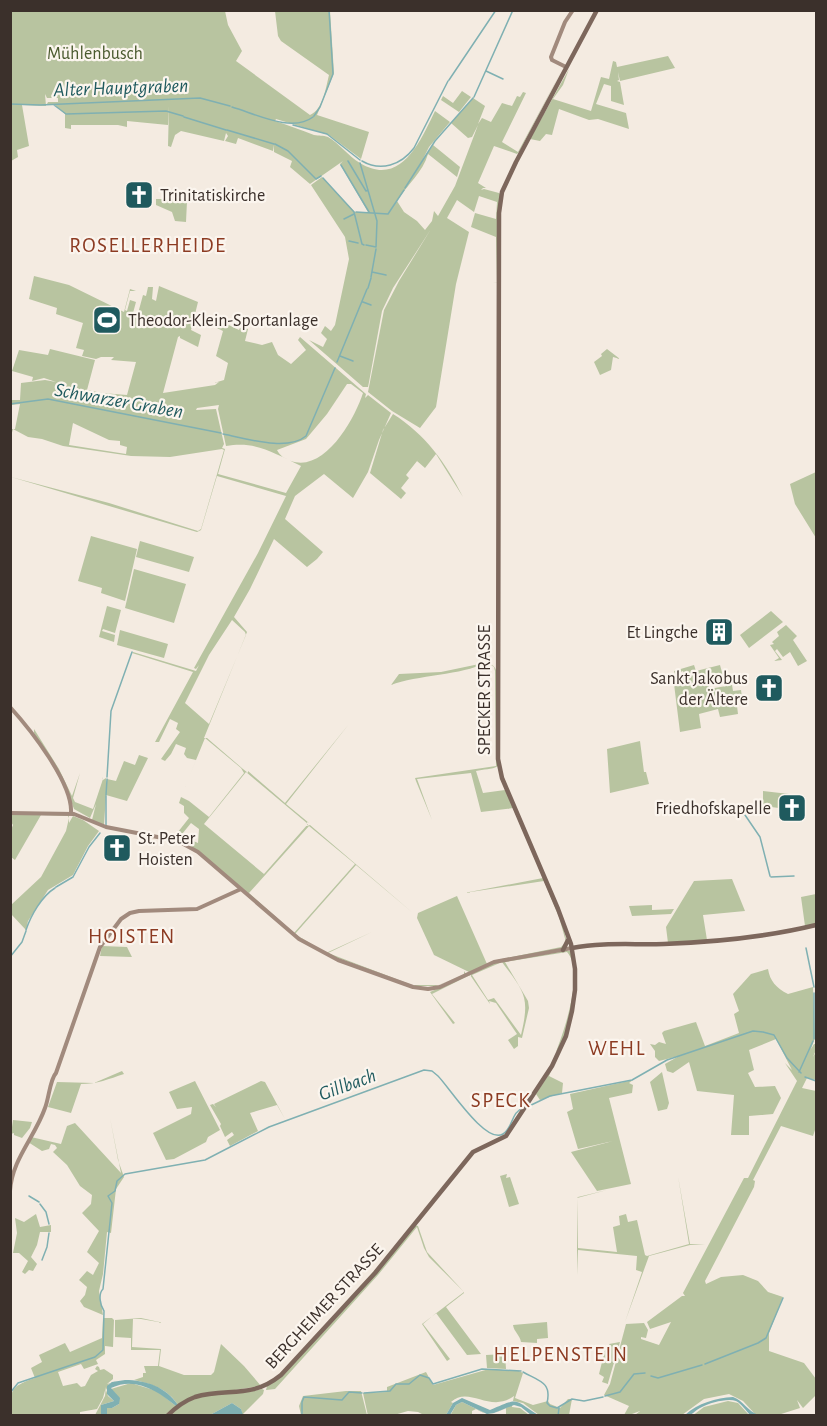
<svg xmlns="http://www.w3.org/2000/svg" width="827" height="1426" font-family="'Alegreya Sans',sans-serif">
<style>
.green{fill:#b8c4a0;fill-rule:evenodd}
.water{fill:#7fb0b2}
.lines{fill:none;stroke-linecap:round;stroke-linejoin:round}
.stream{stroke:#7fb0b2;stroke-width:1.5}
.secondary{stroke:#a18a7d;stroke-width:4}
.primary{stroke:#7d675c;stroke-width:4.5}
.labels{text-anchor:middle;stroke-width:4.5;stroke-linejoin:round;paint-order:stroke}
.park-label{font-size:18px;fill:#4a5a2e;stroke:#fbf5ee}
.poi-label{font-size:18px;fill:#3b302b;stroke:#fbf5ee;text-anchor:start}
.street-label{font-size:18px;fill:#3b302b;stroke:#fbf5ee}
.water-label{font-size:20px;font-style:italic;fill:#1f5a5e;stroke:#fbf5ee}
.quarter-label{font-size:21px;letter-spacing:1.5px;fill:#8c3b22;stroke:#fbf5ee}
</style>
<rect width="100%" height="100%" fill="#f4ebe1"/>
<!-- green -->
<path class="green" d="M 11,11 L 225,11 L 228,25 L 242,51 L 236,61 L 310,115 C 323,110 326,87 329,75 L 281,41 L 278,36 L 275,11 L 330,11 L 334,73 L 317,115 L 369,132 L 361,159 L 329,135 L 276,119 L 275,121 C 288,125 301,130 314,135 C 319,136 323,135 328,137 C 340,144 348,156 360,163 C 401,188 421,140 435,111 L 450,122 L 429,147 L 422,161 L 433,145 L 460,167 L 457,177 L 428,154 C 423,172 407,185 397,201 L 404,212 L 417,221 L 425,230 L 432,221 L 434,211 L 438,216 L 455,186 L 478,125 L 472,137 L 468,138 L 451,123 L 473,98 L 485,106 L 478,124 L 482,118 L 491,122 L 502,103 L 512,106 L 517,96 L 520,97 L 523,92 L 526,93 L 502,142 L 518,152 L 563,68 L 519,152 L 517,154 L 494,146 L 478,183 L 486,188 L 483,188 L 481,190 L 484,189 L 499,193 L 517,155 L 499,193 L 501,195 L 498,282 L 493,283 L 497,282 L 496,237 L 471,227 L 475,213 L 496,219 L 497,202 L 479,196 L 474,212 L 457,200 L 447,218 L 469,232 L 456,284 L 436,407 L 420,428 L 392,411 L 368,392 L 384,310 L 399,281 L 431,229 L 393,288 L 382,311 L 369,382 L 368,387 L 363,387 L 309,340 L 323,347 L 327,339 L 321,333 L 325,326 L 331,331 L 335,325 L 349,259 L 345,237 L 311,185 L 322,177 L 355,212 L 368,212 L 340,164 L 343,161 L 310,184 L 290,167 L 292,161 L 274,152 L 274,145 L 273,151 L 238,138 L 236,144 L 225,141 L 228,136 L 226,133 L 224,141 L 181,131 L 175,135 L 171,147 L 168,146 L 169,106 L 168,125 L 127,121 L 127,127 L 118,125 L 71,125 L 71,129 L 65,128 L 65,114 L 54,104 L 47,104 L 48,102 L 58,102 L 58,98 L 47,98 L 45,94 L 46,106 L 22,105 L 29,146 L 17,150 L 18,157 L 11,161 Z
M 668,56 L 675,68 L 620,81 L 618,72 L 619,80 L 617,81 L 620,82 L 624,105 L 611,101 L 611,86 L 604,84 L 596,104 L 626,113 L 629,129 L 598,119 L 589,120 L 559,109 L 552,135 L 546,134 L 540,141 L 530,139 L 569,69 L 563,85 L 553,99 L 591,111 L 601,77 L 609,79 L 613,61 L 616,62 L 617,67 Z
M 462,91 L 471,97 L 459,112 L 441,100 L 443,96 L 453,103 Z
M 166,198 L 187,201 L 186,222 L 175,221 L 172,212 L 156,205 L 156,199 L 166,199 Z
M 34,276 L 69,285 L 124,312 L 130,289 L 136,291 L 130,291 L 125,310 L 127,311 L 130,300 L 136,302 L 133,313 L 127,314 L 148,323 L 137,317 L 143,295 L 146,296 L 148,287 L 153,287 L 152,299 L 156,301 L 159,286 L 198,302 L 191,330 L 201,335 L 198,347 L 180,338 L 180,336 L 178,337 L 163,393 L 215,385 L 219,382 L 214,383 L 224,380 L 228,363 L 216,356 L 223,331 L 205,322 L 208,315 L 239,330 L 240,328 L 248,329 L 245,341 L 262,345 L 272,342 L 278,355 L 291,364 L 306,350 L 298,340 L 300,337 L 366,394 L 365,398 L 368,395 L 391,413 L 379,440 L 368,472 L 353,498 L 324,474 L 295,496 L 285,519 L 323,552 L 317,559 L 307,567 L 274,539 L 250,589 L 234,617 L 247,632 L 204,738 L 207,738 L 243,769 L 248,773 L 248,771 L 285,803 L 349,724 L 286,804 L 309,823 L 383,791 L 309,823 L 307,822 L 307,826 L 310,825 L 413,913 L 356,865 L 295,934 L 326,953 L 372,932 L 328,953 L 412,985 L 439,985 L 464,975 L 464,971 L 466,974 L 436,986 L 414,986 L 327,954 L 294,934 L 203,855 L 188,844 L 191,840 L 198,843 L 199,829 L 191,823 L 178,839 L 174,837 L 189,818 L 184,813 L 184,806 L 179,803 L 181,797 L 189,801 L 209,817 L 244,773 L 241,768 L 205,738 L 185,787 L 196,760 L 187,758 L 184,754 L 186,748 L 176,744 L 171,754 L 165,761 L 161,759 L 180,732 L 176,729 L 178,723 L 170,719 L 159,742 L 155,742 L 193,672 L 132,653 L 133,652 L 196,671 L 199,665 L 196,669 L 194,668 L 258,553 L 286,496 L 217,476 L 201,530 L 197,532 L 11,477 L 109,503 L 198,531 L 201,529 L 224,450 L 222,449 L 170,457 L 131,456 L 63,446 L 42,439 L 28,437 L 13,429 L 11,436 L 11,429 L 15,429 L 20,404 L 11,405 L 11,400 L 20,400 L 21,383 L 45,380 L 56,382 L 44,378 L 32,381 L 33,377 L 12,371 L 19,350 L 48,355 L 50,349 L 95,360 L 87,390 L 102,393 L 127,395 L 136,362 L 111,360 L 114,357 L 101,357 L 96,359 L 82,356 L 84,350 L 76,348 L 83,323 L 56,314 L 57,308 L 29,299 ZM 347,384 L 351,384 L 363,393 C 355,418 325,473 291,461 C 284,458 280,456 277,450 L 306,439 L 327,414 ZM 219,405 L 218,409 L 226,446 C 257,441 273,453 301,466 L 286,493 L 218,474 L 225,449 L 222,448 L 224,444 L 216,409 L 196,410 L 197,408 ZM 73,423 L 109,440 L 120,441 L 120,445 L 127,447 L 126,454 L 69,445 ZM 232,620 L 245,632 L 246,635 L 209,724 L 185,703 L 209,655 ZM 246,772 L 308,824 L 264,874 L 204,824 ZM 309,826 L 355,864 L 294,933 L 249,893 Z
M 607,349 L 620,359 L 613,357 L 611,370 L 600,375 L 594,362 L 602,356 L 601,354 Z
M 393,414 C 425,434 446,463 463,497 L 436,454 L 425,468 L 417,461 L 421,456 L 406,475 L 409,478 L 401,488 L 406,493 L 401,499 L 370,473 L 383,430 Z
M 816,472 L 816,538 L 795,504 L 790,484 Z
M 91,536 L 137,549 L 125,601 L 101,593 L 102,588 L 78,581 Z
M 140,541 L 194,557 L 189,572 L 136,557 Z
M 134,569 L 186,584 L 174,623 L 125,608 Z
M 107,606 L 121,610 L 115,633 L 103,629 L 102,631 L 115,635 L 114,642 L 99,637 Z
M 771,611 L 783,622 L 749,648 L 740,635 Z
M 786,625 L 797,636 L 793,640 L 807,661 L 798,666 L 790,652 L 783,657 L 777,649 L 775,651 L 782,660 L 774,661 L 779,658 L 770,645 L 774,644 L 772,642 L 779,636 L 777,632 Z
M 120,630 L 168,644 L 164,658 L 117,645 Z
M 484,663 C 464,675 416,675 391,685 L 399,674 L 441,672 Z
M 490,664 C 493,665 495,667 496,670 L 498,766 C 492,770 483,769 476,771 L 483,793 L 505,790 L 505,786 L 561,919 L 567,942 L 564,948 L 496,961 L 469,972 L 434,955 L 417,918 L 418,913 L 457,896 L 487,964 L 497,960 L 561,947 L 566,942 L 559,917 L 544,881 L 464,893 L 543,878 L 513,808 L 481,812 L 471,773 L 417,779 L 432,820 L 416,781 L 415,778 L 496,766 L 495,671 L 494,667 Z
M 694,665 L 696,671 L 720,665 L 723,676 L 708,679 L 709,689 L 732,685 L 733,691 L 741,690 L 742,697 L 736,698 L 738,714 L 720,717 L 718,709 L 699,714 L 701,728 L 680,732 L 673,676 L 684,673 L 683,671 L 675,674 L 674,671 Z
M 34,729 L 59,769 L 72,796 L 80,773 L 73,798 L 75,802 L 93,809 L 103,779 L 102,777 L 103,780 L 106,778 L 106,793 L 107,779 L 116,781 L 124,761 L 135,765 L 139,755 L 148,758 L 127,801 L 106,795 L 104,825 L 92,820 L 96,804 L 90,818 L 74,809 L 68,793 L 34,733 Z
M 640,741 L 644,772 L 646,772 L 649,784 L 610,793 L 607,749 Z
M 763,791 L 789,794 L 789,799 L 797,800 L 796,820 L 778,818 L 779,808 L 763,806 Z
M 11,814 L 69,815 L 69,823 L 73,816 L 83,820 L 99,831 L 88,846 L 73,875 L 48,890 L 28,921 L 26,930 L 11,914 L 11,905 L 41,877 L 66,831 L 69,818 L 68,816 L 41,815 L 15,860 L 11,857 L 11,830 L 13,825 L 11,822 Z
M 732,879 L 745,911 L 703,915 L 707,940 L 668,943 L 666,927 L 694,881 Z
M 816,894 L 816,924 L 805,926 L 801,897 Z
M 652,905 L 652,910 L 674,909 L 671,914 L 632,916 L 629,906 Z
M 102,946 L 127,947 L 132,957 L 100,956 Z
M 566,951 L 570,951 C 581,977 572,1029 556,1052 C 564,1031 585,971 567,952 L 505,962 L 528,1001 L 529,1008 L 522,1038 L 518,1037 L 518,1046 L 514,1049 L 508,1040 L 517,1034 L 496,1003 L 489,1001 L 490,1004 L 470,975 L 432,994 L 455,1023 L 453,1024 L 430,992 L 469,975 L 471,976 L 471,974 L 496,962 ZM 502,962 C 525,993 530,997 521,1035 L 494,998 L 488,1000 L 472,975 Z
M 768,969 C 770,981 776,988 788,994 L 813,987 L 815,1038 L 811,1049 L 814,1044 L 816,1044 L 816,1050 L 813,1057 L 816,1052 L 816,1080 L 807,1078 L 802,1088 L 816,1091 L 816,1127 L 813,1136 L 781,1126 L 753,1180 L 755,1181 L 754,1187 L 705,1281 L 706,1284 L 721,1277 L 743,1275 L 758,1281 L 768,1292 L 783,1297 L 769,1333 L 769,1351 L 804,1363 L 816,1379 L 816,1395 L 803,1408 L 797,1400 L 800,1408 L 778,1415 L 755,1414 L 743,1401 L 729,1394 L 704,1399 L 682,1415 L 635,1415 L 640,1411 L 632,1414 L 633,1415 L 624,1415 L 629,1406 L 604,1395 L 610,1384 L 626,1324 L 644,1323 L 648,1330 L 646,1338 L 641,1337 L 641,1339 L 659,1345 L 671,1322 L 650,1329 L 647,1322 L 682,1296 L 685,1296 L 683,1293 L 744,1178 L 748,1178 L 797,1081 L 785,1063 L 792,1070 L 776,1039 L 749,1050 L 754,1070 L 748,1073 L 755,1087 L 775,1086 L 781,1098 L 773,1114 L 749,1116 L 749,1135 L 731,1135 L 734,1095 L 697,1091 L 689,1062 L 673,1073 L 667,1071 L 665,1064 L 679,1056 L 659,1061 L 655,1057 L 655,1051 L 650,1044 L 655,1045 L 659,1042 L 666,1044 L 662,1033 L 664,1031 L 692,1023 L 696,1022 L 705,1046 L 739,1033 L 734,1014 L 739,1011 L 733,994 L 751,974 Z
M 122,1071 L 124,1074 C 109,1079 97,1084 81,1084 L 71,1113 L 48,1107 L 57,1082 L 94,1083 Z
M 551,1071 L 549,1076 L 563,1083 L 562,1093 L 540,1100 L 536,1094 Z
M 662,1072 L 669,1103 L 667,1109 L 658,1111 L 650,1082 Z
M 633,1080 L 629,1083 L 633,1085 L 632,1093 L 609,1098 L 631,1184 L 597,1191 L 571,1152 L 613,1141 L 578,1149 L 567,1112 L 573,1109 L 570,1094 Z
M 195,1081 L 220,1130 L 208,1137 L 206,1142 L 174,1159 L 166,1160 L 153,1133 L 191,1114 L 192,1107 L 177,1109 L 169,1092 Z
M 261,1081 L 265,1082 L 285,1119 L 277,1105 L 250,1113 L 258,1131 L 230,1146 L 227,1140 L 234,1135 L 232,1132 L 225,1137 L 220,1126 L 221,1124 L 210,1105 L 213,1104 L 216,1107 L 214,1104 Z
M 110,1118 L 118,1160 L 124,1177 L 116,1189 L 111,1233 L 107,1232 L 103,1274 L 99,1291 L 103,1315 L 84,1307 L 80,1301 L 85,1295 L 87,1287 L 79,1280 L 87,1271 L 93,1275 L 99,1263 L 87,1252 L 99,1231 L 82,1213 L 91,1204 L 92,1195 L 80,1186 L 67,1165 L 53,1152 L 57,1148 L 55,1145 L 51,1144 L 49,1149 L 42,1151 L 28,1142 L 31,1137 L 61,1144 L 67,1126 L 75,1123 L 121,1173 Z
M 13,1120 L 32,1122 L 30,1128 L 22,1138 L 14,1135 L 14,1133 L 11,1134 Z
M 507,1174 L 506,1178 L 510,1177 L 519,1204 L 509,1207 L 500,1176 Z
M 678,1176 L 690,1244 L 705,1245 L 690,1245 L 649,1256 L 625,1322 L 642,1272 L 636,1270 L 637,1256 L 578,1250 L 577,1275 L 577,1198 L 578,1197 L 607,1190 L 577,1198 L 578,1248 L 617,1252 L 613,1227 L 620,1225 L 619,1216 L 626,1214 L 628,1222 L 637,1220 L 645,1255 L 647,1256 L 689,1244 Z
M 36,1214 L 40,1227 L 51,1225 L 51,1232 L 40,1232 L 37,1245 L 31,1257 L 37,1264 L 33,1271 L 29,1270 L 25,1274 L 22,1272 L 28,1261 L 19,1253 L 13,1253 L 17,1233 L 15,1218 L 24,1222 Z
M 415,1225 L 418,1226 L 427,1252 L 464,1292 L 464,1293 L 446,1307 L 481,1354 L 467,1355 L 436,1313 L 423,1324 L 450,1359 L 447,1361 L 422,1324 L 464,1292 L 429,1257 L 424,1248 L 417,1227 L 378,1275 L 275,1389 L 266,1390 L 267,1386 L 282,1375 Z
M 103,1318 L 112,1318 L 114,1320 L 113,1347 L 105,1346 L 105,1354 L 96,1360 L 98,1364 L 84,1369 L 81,1364 L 58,1372 L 63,1386 L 77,1383 L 81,1387 L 85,1386 L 91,1375 L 98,1371 L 95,1369 L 97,1366 L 99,1367 L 100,1370 L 104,1369 L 113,1375 L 113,1379 L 107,1384 L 117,1381 L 109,1384 L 106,1390 L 108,1396 L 114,1401 L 101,1405 L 101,1415 L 95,1415 L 105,1396 L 106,1387 L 103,1398 L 97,1409 L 80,1412 L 80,1415 L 11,1416 C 10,1389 10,1387 35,1378 L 31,1368 L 42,1362 L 39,1355 L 65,1343 L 70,1352 L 102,1338 Z
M 141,1318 L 164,1323 L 141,1319 L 133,1319 L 132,1347 L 161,1349 L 159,1366 L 184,1375 L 211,1375 L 214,1372 L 221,1344 L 244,1366 L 261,1386 L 208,1394 L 178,1405 C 168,1389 152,1384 134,1380 L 143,1377 L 143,1373 L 146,1373 L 144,1366 L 158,1366 L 160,1350 L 131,1350 L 131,1338 L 115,1337 L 115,1320 Z
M 547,1322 L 548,1338 L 537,1339 L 537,1343 L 521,1342 C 520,1335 514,1332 513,1325 Z
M 620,1342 L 608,1383 L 608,1384 L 602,1382 L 604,1377 L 599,1374 L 605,1350 L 610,1350 L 609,1344 Z
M 505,1354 L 506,1369 L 487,1368 L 486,1355 Z
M 489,1369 L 519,1371 L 523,1373 L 515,1398 L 533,1405 L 548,1401 L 550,1404 L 560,1408 L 568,1399 L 572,1399 L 569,1415 L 539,1415 L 523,1403 L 513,1401 L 514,1396 C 490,1414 469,1385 451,1402 L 453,1403 L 446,1415 L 424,1415 L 418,1412 L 408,1411 L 394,1415 L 368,1416 L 363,1393 L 387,1392 L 387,1387 L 426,1372 L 433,1385 Z
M 131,1383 L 157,1391 L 176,1406 L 165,1415 L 107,1415 L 107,1408 L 112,1408 L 119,1404 L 115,1393 L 111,1389 Z
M 262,1389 L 264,1390 L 263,1394 L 242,1415 L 241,1409 L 232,1403 L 210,1415 L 168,1416 C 176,1410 184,1403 192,1400 C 212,1391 240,1395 262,1389 Z
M 346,1391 L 361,1391 L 367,1415 L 301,1415 L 299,1406 L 303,1396 Z
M 728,1401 L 738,1403 L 749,1415 L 692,1416 L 704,1407 Z
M 462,1402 L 487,1414 L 494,1413 L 512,1405 L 512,1407 L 520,1408 L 529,1415 L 506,1415 L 506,1408 C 494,1414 487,1416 476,1409 L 472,1411 L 472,1415 L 450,1416 L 456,1405 Z"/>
<!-- water -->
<path class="water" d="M 125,1380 C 146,1380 166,1387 178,1405 L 176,1406 C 158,1391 135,1376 111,1388 L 120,1398 L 119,1404 L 112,1408 L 107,1408 L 107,1415 L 101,1415 L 101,1405 L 114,1401 L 107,1394 L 107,1386 L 112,1382 Z
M 733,1397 C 744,1401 748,1412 759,1415 L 750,1415 C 746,1411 742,1404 736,1401 C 727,1398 710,1403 702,1407 C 694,1410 694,1416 685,1415 C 698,1403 716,1398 733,1397 Z
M 462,1398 L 490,1410 C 519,1398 512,1398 538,1415 L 531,1415 L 521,1407 L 514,1405 L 494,1413 L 487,1414 L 462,1402 L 456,1405 L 450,1415 L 446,1415 L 453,1403 Z
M 232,1403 L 241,1409 L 243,1415 L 210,1415 Z"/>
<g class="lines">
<!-- stream -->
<path class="stream" d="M 486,71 L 503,79
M 449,80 L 496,10
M 474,97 L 513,10
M 10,104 L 40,105 L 200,98 L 230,106
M 54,105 L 66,114 L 166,111 L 183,116
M 232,107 C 256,114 292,133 313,117
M 314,116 L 320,107 L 333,74 L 329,10
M 184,117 L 226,130
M 293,125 L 327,134 L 360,160
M 227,130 L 274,144
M 275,144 L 288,151 L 316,179 L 321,176
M 348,161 L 366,191 L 368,190
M 362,161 C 381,172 401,165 414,148 L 448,81
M 360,163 L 377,221 L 376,247 L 366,245
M 341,165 L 369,212
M 323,178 L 354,212 L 362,244 L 364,245
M 405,188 L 435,141 L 473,98
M 356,212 L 388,214 L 404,190
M 344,219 L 354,214
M 349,241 L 358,243
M 372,272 L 386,275
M 371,277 L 376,249
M 368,288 L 371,278
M 363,302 L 371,305
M 340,356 L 353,361
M 337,362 L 367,289
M 10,404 L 48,399 L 221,433
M 223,434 C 245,438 287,452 306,436 L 335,368
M 107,777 L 111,711 L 132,652
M 106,795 L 107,779
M 106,796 L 106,825
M 745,815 L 760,837 L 770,876
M 771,877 L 794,876
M 56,887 L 73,877 L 89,847 L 100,833
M 26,930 C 31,915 42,896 55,888
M 806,948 L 814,987
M 10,957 L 22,942 L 26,931
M 814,1039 L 814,993
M 799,1072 L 813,1041
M 805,1077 L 816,1081
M 527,1107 L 550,1096 L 632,1080 L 667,1060 L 753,1031 L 763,1032 L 774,1035 L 787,1058 L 801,1073
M 29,1196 L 39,1202
M 40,1204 L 46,1212 L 49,1224
M 42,1260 L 47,1247 L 49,1233
M 705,1364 L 758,1343 L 766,1338 L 783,1298
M 523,1372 C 539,1381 552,1382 547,1403 L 550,1406 L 557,1408 L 572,1399 L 584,1401 L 603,1397
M 651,1376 L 658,1378 L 702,1365
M 10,1393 L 18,1383 L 95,1357 L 103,1350 L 104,1311 C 100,1305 98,1294 103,1289 L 112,1203 L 108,1196 L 115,1191 L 117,1181 L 125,1174 L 205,1160 L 269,1127 L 424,1070 L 432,1071 L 438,1076 C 449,1087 486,1145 503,1134 C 513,1128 511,1112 523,1108
M 364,1393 L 390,1391 L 396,1384 L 409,1384 L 420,1375 L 429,1378 L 433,1384 L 482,1369 L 521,1371
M 605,1396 L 620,1392 L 634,1374 L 645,1373
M 246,1415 L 255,1416
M 244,1416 L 245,1415
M 302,1416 L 302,1402 L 304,1397 L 342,1400 L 349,1392 L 362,1393
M 558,1416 L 559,1408"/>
<!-- secondary -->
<path class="secondary" d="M 566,67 L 552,60 L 551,57 L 565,22 L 573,10
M 10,707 C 30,729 73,783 71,813
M 10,813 L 74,814 L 106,827 L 178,841 L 198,852 L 299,939 L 338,960 L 413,987 L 428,989 L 440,987 L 494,962 L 572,948
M 10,1191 C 12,1159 35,1137 45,1108 C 49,1098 50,1079 56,1073 L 100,947 L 121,919 L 130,913 L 139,911 L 197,909 L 241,889
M 10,1233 L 10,1276"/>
<!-- primary -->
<path class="primary" d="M 572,948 C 603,942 633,945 664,944 C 716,942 767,937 816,925
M 563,950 L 568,940
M 167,1416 C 175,1408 184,1401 195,1397 C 227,1387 250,1400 281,1375 L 375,1273 L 473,1152 L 506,1136 L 552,1066 L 566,1036 L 572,1011 L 575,990 L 575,969 L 571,944 L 558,909 L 502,778 L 498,759 L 499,213 L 502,192 L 516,162 L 597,10"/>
</g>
<!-- icons -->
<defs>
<g id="church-square" transform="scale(1.5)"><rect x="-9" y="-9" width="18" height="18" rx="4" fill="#1f5a5e" stroke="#fbf5ee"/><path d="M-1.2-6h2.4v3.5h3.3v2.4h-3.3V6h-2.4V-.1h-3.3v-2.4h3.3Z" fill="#fff"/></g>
<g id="stadium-square" transform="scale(1.5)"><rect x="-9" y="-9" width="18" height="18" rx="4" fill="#1f5a5e" stroke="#fbf5ee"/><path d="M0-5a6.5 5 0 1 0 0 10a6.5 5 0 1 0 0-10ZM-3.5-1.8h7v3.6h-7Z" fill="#fff"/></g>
<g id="building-square" transform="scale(1.5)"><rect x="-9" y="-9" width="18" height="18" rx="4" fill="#1f5a5e" stroke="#fbf5ee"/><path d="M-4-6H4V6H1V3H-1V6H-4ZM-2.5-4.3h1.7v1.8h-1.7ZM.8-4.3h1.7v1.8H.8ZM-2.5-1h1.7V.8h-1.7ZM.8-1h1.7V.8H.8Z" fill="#fff"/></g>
</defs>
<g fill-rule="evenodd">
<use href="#church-square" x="139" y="195"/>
<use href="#stadium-square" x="107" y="320"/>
<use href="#building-square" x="719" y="632"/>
<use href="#church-square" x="769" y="688"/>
<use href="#church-square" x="792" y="808"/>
<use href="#church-square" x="117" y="848"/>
</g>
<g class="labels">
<!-- park labels -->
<g class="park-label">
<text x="95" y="59">Mühlenbusch</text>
</g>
<!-- poi labels -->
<g class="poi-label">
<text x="160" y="201">Trinitatiskirche</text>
<text x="128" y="326">Theodor-Klein-Sportanlage</text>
<text x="698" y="638" text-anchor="end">Et Lingche</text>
<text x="748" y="684" text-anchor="end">Sankt Jakobus<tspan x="748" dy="21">der Ältere</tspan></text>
<text x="771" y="814" text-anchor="end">Friedhofskapelle</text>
<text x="138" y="844">St. Peter<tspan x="138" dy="21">Hoisten</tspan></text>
</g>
<!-- street labels -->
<g class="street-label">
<text transform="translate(484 690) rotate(-90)" y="6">SPECKER STRASSE</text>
<text transform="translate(324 1306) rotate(-47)" y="6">BERGHEIMER STRASSE</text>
</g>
<!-- water labels -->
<g class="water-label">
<text transform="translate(121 87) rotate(-2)" y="7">Alter Hauptgraben</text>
<text transform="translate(119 400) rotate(10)" y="7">Schwarzer Graben</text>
<text transform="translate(347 1084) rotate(-20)" y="7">Gillbach</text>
</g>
<!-- quarter labels -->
<g class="quarter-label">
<text x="148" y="252">ROSELLERHEIDE</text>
<text x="132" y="943">HOISTEN</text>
<text x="617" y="1055">WEHL</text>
<text x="501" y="1107">SPECK</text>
<text x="561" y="1361">HELPENSTEIN</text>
</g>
</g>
<!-- border -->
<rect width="827" height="1426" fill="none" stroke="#3b302b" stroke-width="24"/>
</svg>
